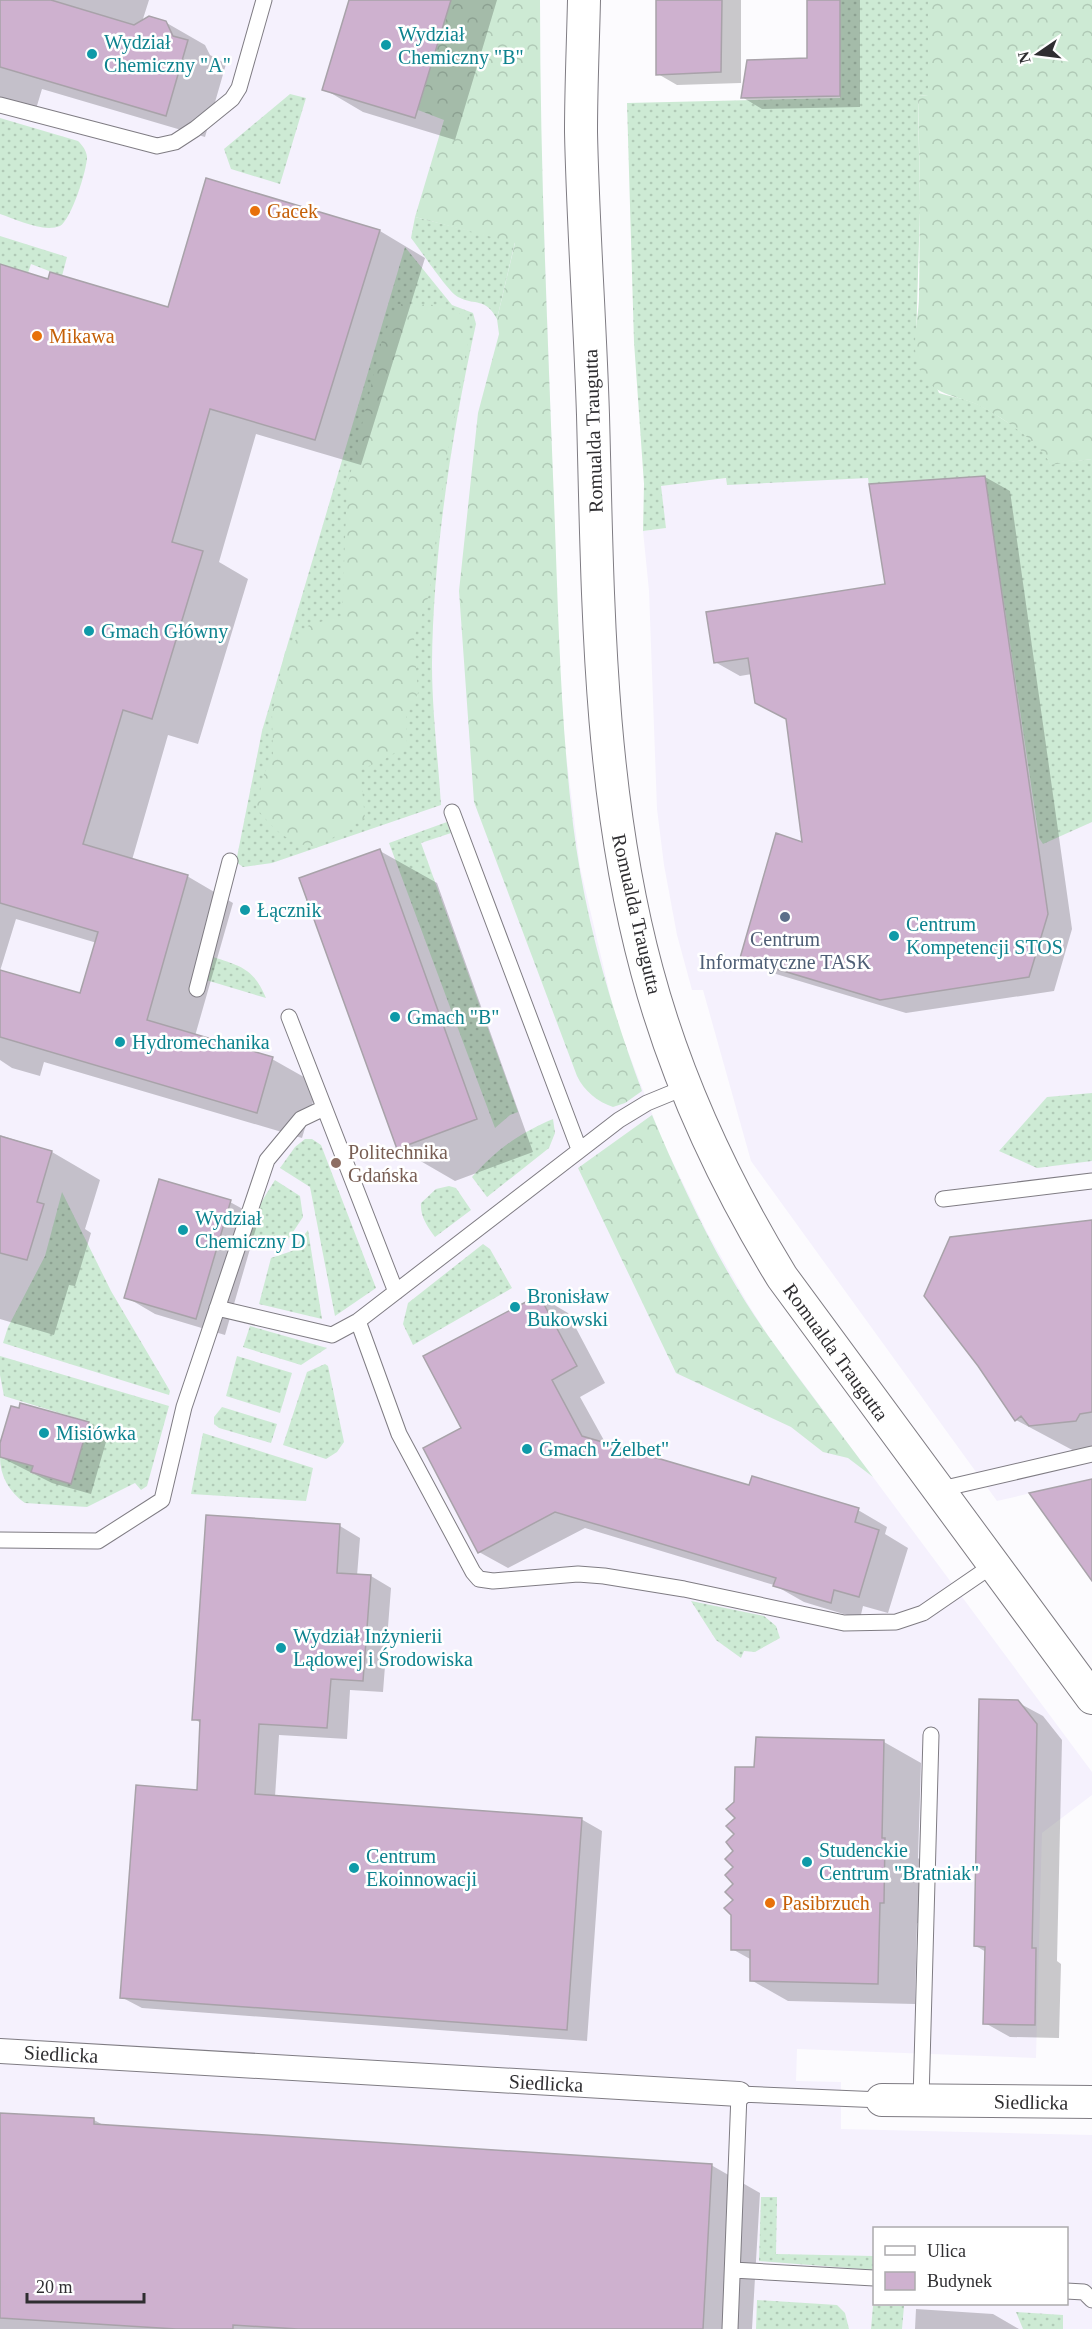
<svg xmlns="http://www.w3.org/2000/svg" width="1092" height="2329" font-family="Georgia,serif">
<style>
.built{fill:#f5f1fd;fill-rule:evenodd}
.grass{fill:url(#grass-dots)}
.forest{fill:url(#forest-crowns)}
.shadow{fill:#0003}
.building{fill:#ceb1cf;stroke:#a8a2a9;stroke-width:1.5}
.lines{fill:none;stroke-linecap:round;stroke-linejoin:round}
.service-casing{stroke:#7f7c83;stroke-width:17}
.pedestrian-casing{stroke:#7f7c83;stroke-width:26}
.minor-casing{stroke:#7f7c83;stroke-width:34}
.service{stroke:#fff;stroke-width:15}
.pedestrian{stroke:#fff;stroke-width:24}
.minor{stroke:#fff;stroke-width:32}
.culture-dot{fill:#0f9aa8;stroke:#fff;stroke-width:2}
.food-dot{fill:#e8710a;stroke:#fff;stroke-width:2}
.service-dot{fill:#5c6f8a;stroke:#fff;stroke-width:2}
.education-dot{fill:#8d6e63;stroke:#fff;stroke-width:2}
.labels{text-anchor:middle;stroke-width:5;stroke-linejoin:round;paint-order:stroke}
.culture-label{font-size:20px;fill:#0d838f;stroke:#fff;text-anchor:start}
.food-label{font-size:20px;fill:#c56008;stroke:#fff;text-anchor:start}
.street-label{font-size:20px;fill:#2f2e31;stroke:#fff}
.service-label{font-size:20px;fill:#4e5e75;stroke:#fff}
.education-label{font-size:20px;fill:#785e54;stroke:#fff;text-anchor:start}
</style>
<defs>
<pattern id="grass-dots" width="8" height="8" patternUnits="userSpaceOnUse" patternTransform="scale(1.5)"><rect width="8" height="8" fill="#cdead4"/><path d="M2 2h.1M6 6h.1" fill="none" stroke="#b0c9b6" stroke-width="1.8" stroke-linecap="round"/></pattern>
<pattern id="forest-crowns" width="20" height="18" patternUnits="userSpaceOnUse" patternTransform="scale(1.5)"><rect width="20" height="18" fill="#cdead4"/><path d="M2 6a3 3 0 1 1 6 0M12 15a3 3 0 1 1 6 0" fill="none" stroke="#b0c9b6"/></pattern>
</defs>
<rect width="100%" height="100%" fill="#fcfbfe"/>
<!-- built -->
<path class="built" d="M 0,0 L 540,0 L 540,116 L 559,655 L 565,745 L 580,867 L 616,1020 L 663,1142 L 707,1232 L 748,1304 L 769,1337 L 1092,1772 L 1092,1795 L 1042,1833 L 1036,2058 L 797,2049 L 796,2081 L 841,2082 L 841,2129 L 1092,2135 L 1092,2329 L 0,2329 ZM 874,2228 L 1066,2228 L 1066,2304 L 874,2304 Z
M 1092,459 L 1092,1479 L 997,1501 L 751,1161 L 703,990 L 692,990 L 677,935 L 664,865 L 657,809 L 649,591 L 643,531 L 666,528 L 660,486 L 727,478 L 727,484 L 1050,465 Z"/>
<!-- grass -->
<path class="grass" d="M 840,0 L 928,0 L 928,95 L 918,96 L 920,209 L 916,341 L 939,393 C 952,397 967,399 979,405 C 998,415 1045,444 1050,464 L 1092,459 L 1092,822 L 1043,844 L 1039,838 L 985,476 L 869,485 L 868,478 L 727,485 L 726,478 L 661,486 L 666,528 L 643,531 L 644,484 L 634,342 L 627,103 L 840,98 Z
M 290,94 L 306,98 L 280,184 L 231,169 L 224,149 Z
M 0,118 L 78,141 C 83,146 86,150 87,157 C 87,170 71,220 60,226 C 43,233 16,219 0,214 Z
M 415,217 L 515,242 L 497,319 C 485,297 476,306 458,297 C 448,292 420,249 411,238 Z
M 0,236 L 67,257 L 62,276 L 31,264 L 28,273 L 0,264 Z
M 405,247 L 452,305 L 473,313 L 476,324 C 452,432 433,553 432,664 C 432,710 438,758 441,805 L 272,863 L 243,867 L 236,862 L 262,731 Z
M 447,822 L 451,833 L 421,843 L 518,1112 L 510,1115 L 495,1128 L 389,843 Z
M 213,957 C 241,966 254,969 266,998 L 206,980 Z
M 1092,1093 L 1092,1161 L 1037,1168 L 999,1151 L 1047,1097 Z
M 553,1119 L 555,1133 L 549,1148 L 487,1197 L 472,1177 C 497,1149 518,1134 553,1119 Z
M 305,1139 L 312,1139 L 321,1145 L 376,1288 L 335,1316 L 310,1187 L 280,1168 L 295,1147 Z
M 275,1180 L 300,1196 L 303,1217 L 285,1244 L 262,1246 L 249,1238 L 257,1209 Z
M 449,1186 L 456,1188 L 471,1210 L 435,1237 C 427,1226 420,1216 421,1203 L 436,1189 Z
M 62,1192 L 111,1291 L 170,1391 L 169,1395 L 3,1343 L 8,1327 L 45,1256 Z
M 308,1230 L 322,1319 L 259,1304 L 271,1258 L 292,1251 Z
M 483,1244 L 490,1249 L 512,1288 L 413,1345 L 403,1324 L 408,1303 Z
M 250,1326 L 327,1348 L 301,1365 L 243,1347 Z
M 0,1356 L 169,1406 L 147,1486 L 141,1490 L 135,1483 L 87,1507 L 25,1503 C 9,1492 0,1476 0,1457 L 33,1466 L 31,1473 L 71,1484 L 89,1422 L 4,1396 L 0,1375 Z
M 237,1356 L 292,1373 L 280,1413 L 226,1396 Z
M 325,1364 L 328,1366 L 344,1442 L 337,1452 L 326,1459 L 283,1445 L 307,1372 Z
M 222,1407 L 277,1424 L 271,1443 L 219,1428 L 214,1424 L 214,1417 Z
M 203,1433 L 313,1468 L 306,1501 L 191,1494 Z
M 691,1601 L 764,1616 L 776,1626 L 780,1638 L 755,1652 L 744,1651 L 741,1658 L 716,1640 Z
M 761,2197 L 777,2197 L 776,2254 L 874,2256 L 874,2270 L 759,2261 Z
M 757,2300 L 837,2305 L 845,2313 L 849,2329 L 756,2329 Z
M 873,2306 L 904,2306 L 902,2329 L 871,2329 Z
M 1016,2312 L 1063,2315 L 1063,2329 L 1023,2329 Z"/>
<!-- forest -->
<path class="forest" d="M 451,0 L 540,0 C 540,159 547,317 553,476 C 558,592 559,708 573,824 C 584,915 610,1005 642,1091 L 625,1103 L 613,1107 C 598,1102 584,1091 577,1076 L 474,802 L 459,591 L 478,413 L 499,334 L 497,319 L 515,243 L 415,217 L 444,120 L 418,110 Z
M 928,0 L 1092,0 L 1092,459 L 1050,465 C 1045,445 997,414 978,405 C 955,394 932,397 919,368 C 910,347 919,318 919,296 C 920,229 920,163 918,96 L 928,95 Z
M 397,304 L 437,305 L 469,317 L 469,335 L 444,473 L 429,595 L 414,637 L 418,693 L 406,717 L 407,745 L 385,759 L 360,770 L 365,818 L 316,848 C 284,841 277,832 256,808 L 264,774 L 273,756 L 272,714 L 285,652 L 309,625 L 342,616 L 347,488 L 382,340 Z
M 652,1115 C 684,1191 721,1269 769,1337 C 803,1385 839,1431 873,1477 L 848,1458 L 823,1452 L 791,1427 L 676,1373 L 578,1168 Z"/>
<!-- shadow -->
<path class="shadow" d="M 0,0 L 149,0 L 142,22 L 165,22 L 205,45 L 210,55 L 226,64 L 205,137 L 42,89 L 36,109 L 0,98 Z
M 351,0 L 497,0 L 455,140 L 363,112 L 324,89 Z
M 658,0 L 741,0 L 741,83 L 677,85 L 658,74 Z
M 808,0 L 860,0 L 860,107 L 762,109 L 742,97 L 809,59 Z
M 207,179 L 380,231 L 425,258 L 361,465 L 256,434 L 219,562 L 248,579 L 198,744 L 168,735 L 132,860 L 187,876 L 233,903 L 195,1036 L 272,1059 L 318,1085 L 302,1138 L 44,1062 L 40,1076 L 12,1068 L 0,1060 L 0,971 L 81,995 L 97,943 L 16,919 L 0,971 L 0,266 L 49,281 L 169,308 Z
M 985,477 L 1010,491 L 1072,929 L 1054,991 L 906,1013 L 766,971 L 742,957 L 804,844 L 788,720 L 752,674 L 740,676 L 715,662 L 886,586 Z
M 380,851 L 437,883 L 533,1152 L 455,1181 L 398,1148 Z
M 0,1135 L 52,1152 L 100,1180 L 85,1229 L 91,1233 L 75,1286 L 69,1285 L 54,1335 L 0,1319 Z
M 230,1202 L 259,1218 L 225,1335 L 155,1314 L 126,1297 Z
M 1092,1222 L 1092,1452 L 1078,1453 L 1016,1420 Z
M 539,1296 L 568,1313 L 605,1383 L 580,1397 L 606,1444 L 750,1487 L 858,1510 L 887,1527 L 885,1534 L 908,1548 L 888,1613 L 863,1606 L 860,1619 L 804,1602 L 774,1585 L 585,1528 L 508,1568 L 479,1552 L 463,1428 Z
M 88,1424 L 108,1435 L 91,1494 L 52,1483 L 0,1457 L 0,1449 Z
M 207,1516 L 340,1526 L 360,1538 L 357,1576 L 371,1576 L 391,1588 L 383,1692 L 350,1690 L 347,1739 L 279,1735 L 275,1797 L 581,1819 L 602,1831 L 587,2041 L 142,2008 L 121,1997 L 199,1791 L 201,1723 L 194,1719 Z
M 1017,1702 L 1043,1716 L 1062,1740 L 1057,1961 L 1061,1964 L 1059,2038 L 1010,2037 L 985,2023 L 986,1952 L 976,1946 Z
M 884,1742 L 921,1763 L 918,1858 L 921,1861 L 920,1924 L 917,1923 L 915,2004 L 788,2001 L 751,1980 L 752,1960 L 732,1949 L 736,1803 L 755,1769 Z
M 0,2114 L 94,2120 L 105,2126 L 711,2165 L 760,2193 L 752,2329 L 0,2329 Z
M 916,2309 L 993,2314 L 1019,2329 L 915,2329 Z"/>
<!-- building -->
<path class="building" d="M 0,0 L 51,0 L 134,25 L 149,16 L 166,21 L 173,36 L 188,40 L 166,116 L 0,67 Z
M 349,0 L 451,0 L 415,118 L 322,90 Z
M 656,0 L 722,0 L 721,72 L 656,75 Z
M 807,0 L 840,0 L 840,96 L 741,98 L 747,60 L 807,58 Z
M 206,178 L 380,230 L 315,440 L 210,409 L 172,542 L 203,551 L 152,719 L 123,710 L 83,844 L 188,875 L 147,1020 L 273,1057 L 257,1113 L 0,1037 L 0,970 L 80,993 L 98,932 L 0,903 L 0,264 L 48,279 L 50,272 L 168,307 Z
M 985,476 L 1048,914 L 1029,977 L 880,1000 L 740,958 L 776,833 L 802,842 L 786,719 L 755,703 L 748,658 L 714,663 L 706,612 L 885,584 L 869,484 Z
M 380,849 L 477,1119 L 397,1149 L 299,878 Z
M 0,1136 L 52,1151 L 37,1202 L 44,1204 L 27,1260 L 0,1253 Z
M 159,1179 L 231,1200 L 196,1319 L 124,1298 Z
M 1092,1220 L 1092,1412 L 1080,1414 L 1076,1421 L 1029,1426 L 1021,1416 L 1015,1421 L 978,1366 L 924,1296 L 950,1237 Z
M 539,1295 L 577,1366 L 552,1380 L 582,1436 L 749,1485 L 752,1476 L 859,1508 L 855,1522 L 879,1530 L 859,1597 L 834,1590 L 831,1603 L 773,1586 L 776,1578 L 555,1512 L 478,1553 L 423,1448 L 461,1428 L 423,1356 Z
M 20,1403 L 89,1422 L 71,1484 L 31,1472 L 33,1466 L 0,1457 L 0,1443 L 11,1406 L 19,1408 Z
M 1092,1479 L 1092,1581 L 1029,1493 Z
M 206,1515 L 340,1524 L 337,1573 L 371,1575 L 363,1681 L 331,1679 L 327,1728 L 259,1724 L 255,1794 L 582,1818 L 567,2030 L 120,1998 L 136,1785 L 197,1790 L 200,1720 L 192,1720 Z
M 979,1699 L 1018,1700 L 1037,1724 L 1032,1948 L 1036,1948 L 1035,2025 L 983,2024 L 985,1947 L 974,1946 Z
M 756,1737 L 884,1740 L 882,1838 L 885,1838 L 884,1903 L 880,1903 L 878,1984 L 750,1981 L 750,1950 L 731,1950 L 731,1915 L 724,1908 L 733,1900 L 725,1892 L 733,1884 L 725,1875 L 733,1867 L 725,1859 L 733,1851 L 726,1842 L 734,1834 L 726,1826 L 735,1818 L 726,1809 L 734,1802 L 735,1767 L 754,1767 Z
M 0,2113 L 94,2118 L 94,2124 L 712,2164 L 703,2329 L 298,2329 L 233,2325 L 233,2329 L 176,2329 L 0,2318 Z"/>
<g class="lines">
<!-- service casing -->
<g class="service-casing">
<path id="service" d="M 0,105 L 157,146 L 175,142 L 195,129 L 232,99 L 239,88 L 264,0
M 452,812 L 579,1149
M 197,989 L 230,861
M 289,1017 L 396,1292
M 943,1199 L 1092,1181
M 217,1308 L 332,1335 L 358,1321 L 619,1120 L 647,1103 L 686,1087
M 358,1321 L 399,1434 L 473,1572 L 479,1579 L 493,1581 L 578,1574 L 604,1576 L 684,1589 L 844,1623 L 896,1622 L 923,1613 L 993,1565
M 937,1490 L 1092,1454
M 0,1540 L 98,1541 L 162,1500 L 184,1407 L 267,1160 L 301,1119 L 324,1108
M 921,2100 L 931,1735
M 733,2270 L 874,2278
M 1066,2291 L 1084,2292 L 1092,2300
M 730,2329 L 739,2094 L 882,2100"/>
</g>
<!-- pedestrian casing -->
<g class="pedestrian-casing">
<path id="pedestrian" d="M 0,2051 L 739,2094"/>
</g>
<!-- minor casing -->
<g class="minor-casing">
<path id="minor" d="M 584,0 C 583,44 581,88 581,132 C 583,226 590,321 593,415 C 598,601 598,790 647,971 C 676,1079 724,1182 782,1277 L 1092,1698
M 882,2100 L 1092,2102"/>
</g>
<!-- service -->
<use href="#service" class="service"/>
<!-- pedestrian -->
<use href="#pedestrian" class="pedestrian"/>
<!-- minor -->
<use href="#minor" class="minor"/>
</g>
<!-- markers -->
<g class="culture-dot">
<circle cx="386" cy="45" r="6"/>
<circle cx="92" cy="54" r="6"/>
<circle cx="89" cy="631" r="6"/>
<circle cx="245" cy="910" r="6"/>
<circle cx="894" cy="936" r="6"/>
<circle cx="395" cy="1017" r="6"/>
<circle cx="120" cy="1042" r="6"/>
<circle cx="183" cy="1230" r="6"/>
<circle cx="515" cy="1307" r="6"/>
<circle cx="44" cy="1433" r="6"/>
<circle cx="527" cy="1449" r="6"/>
<circle cx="281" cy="1648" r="6"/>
<circle cx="807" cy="1862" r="6"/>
<circle cx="354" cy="1868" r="6"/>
</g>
<g class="food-dot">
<circle cx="255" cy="211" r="6"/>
<circle cx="37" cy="336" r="6"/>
<circle cx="770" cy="1903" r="6"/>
</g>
<circle class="service-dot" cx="785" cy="917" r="6"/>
<circle class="education-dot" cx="336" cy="1163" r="6"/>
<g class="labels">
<!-- culture labels -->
<g class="culture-label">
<text x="398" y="41">Wydział<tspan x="398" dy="23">Chemiczny "B"</tspan></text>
<text x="104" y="49">Wydział<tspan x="104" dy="23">Chemiczny "A"</tspan></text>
<text x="101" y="638">Gmach Główny</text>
<text x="257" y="917">Łącznik</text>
<text x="906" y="931">Centrum<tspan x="906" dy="23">Kompetencji STOS</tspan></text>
<text x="407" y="1024">Gmach "B"</text>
<text x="132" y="1049">Hydromechanika</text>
<text x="195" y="1225">Wydział<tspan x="195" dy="23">Chemiczny D</tspan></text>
<text x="527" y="1303">Bronisław<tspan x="527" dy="23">Bukowski</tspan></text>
<text x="56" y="1440">Misiówka</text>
<text x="539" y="1456">Gmach "Żelbet"</text>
<text x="293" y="1643">Wydział Inżynierii<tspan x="293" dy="23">Lądowej i Środowiska</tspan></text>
<text x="819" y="1857">Studenckie<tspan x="819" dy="23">Centrum "Bratniak"</tspan></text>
<text x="366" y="1863">Centrum<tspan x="366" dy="23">Ekoinnowacji</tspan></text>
</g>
<!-- food labels -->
<g class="food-label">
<text x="267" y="218">Gacek</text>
<text x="49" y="343">Mikawa</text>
<text x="782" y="1910">Pasibrzuch</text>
</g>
<!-- street labels -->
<g class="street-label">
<text transform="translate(593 431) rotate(-92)" y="7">Romualda Traugutta</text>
<text transform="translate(637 914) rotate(77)" y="7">Romualda Traugutta</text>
<text transform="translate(836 1352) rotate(54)" y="7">Romualda Traugutta</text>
<text transform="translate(61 2054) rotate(3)" y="7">Siedlicka</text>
<text transform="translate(546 2083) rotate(3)" y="7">Siedlicka</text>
<text transform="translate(1031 2102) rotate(1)" y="7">Siedlicka</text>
</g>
<!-- service labels -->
<g class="service-label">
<text x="785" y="946">Centrum<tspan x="785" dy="23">Informatyczne TASK</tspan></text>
</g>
<!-- education labels -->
<g class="education-label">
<text x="348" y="1159">Politechnika<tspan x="348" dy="23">Gdańska</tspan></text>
</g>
</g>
<!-- legend -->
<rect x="873" y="2227" width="195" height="78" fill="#ffffff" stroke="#acabad" stroke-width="1.5"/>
<rect x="885" y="2246" width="30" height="9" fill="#ffffff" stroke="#acabad" stroke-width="1.5"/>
<text x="927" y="2257" font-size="18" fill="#2f2e31">Ulica</text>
<rect x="885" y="2272" width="30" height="18" fill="#ceb1cf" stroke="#acabad" stroke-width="1.5"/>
<text x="927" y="2287" font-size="18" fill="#2f2e31">Budynek</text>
<!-- north arrow -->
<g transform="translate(1038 54) rotate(256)" stroke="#ffffff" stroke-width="4.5" paint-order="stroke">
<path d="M0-4.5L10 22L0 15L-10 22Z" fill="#2f2e31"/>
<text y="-9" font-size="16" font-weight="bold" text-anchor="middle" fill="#2f2e31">N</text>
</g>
<!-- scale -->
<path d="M27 2293v9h117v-9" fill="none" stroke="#2f2e31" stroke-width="3"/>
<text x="36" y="2293" font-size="18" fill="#2f2e31" stroke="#ffffff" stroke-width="4.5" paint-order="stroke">20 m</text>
</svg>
